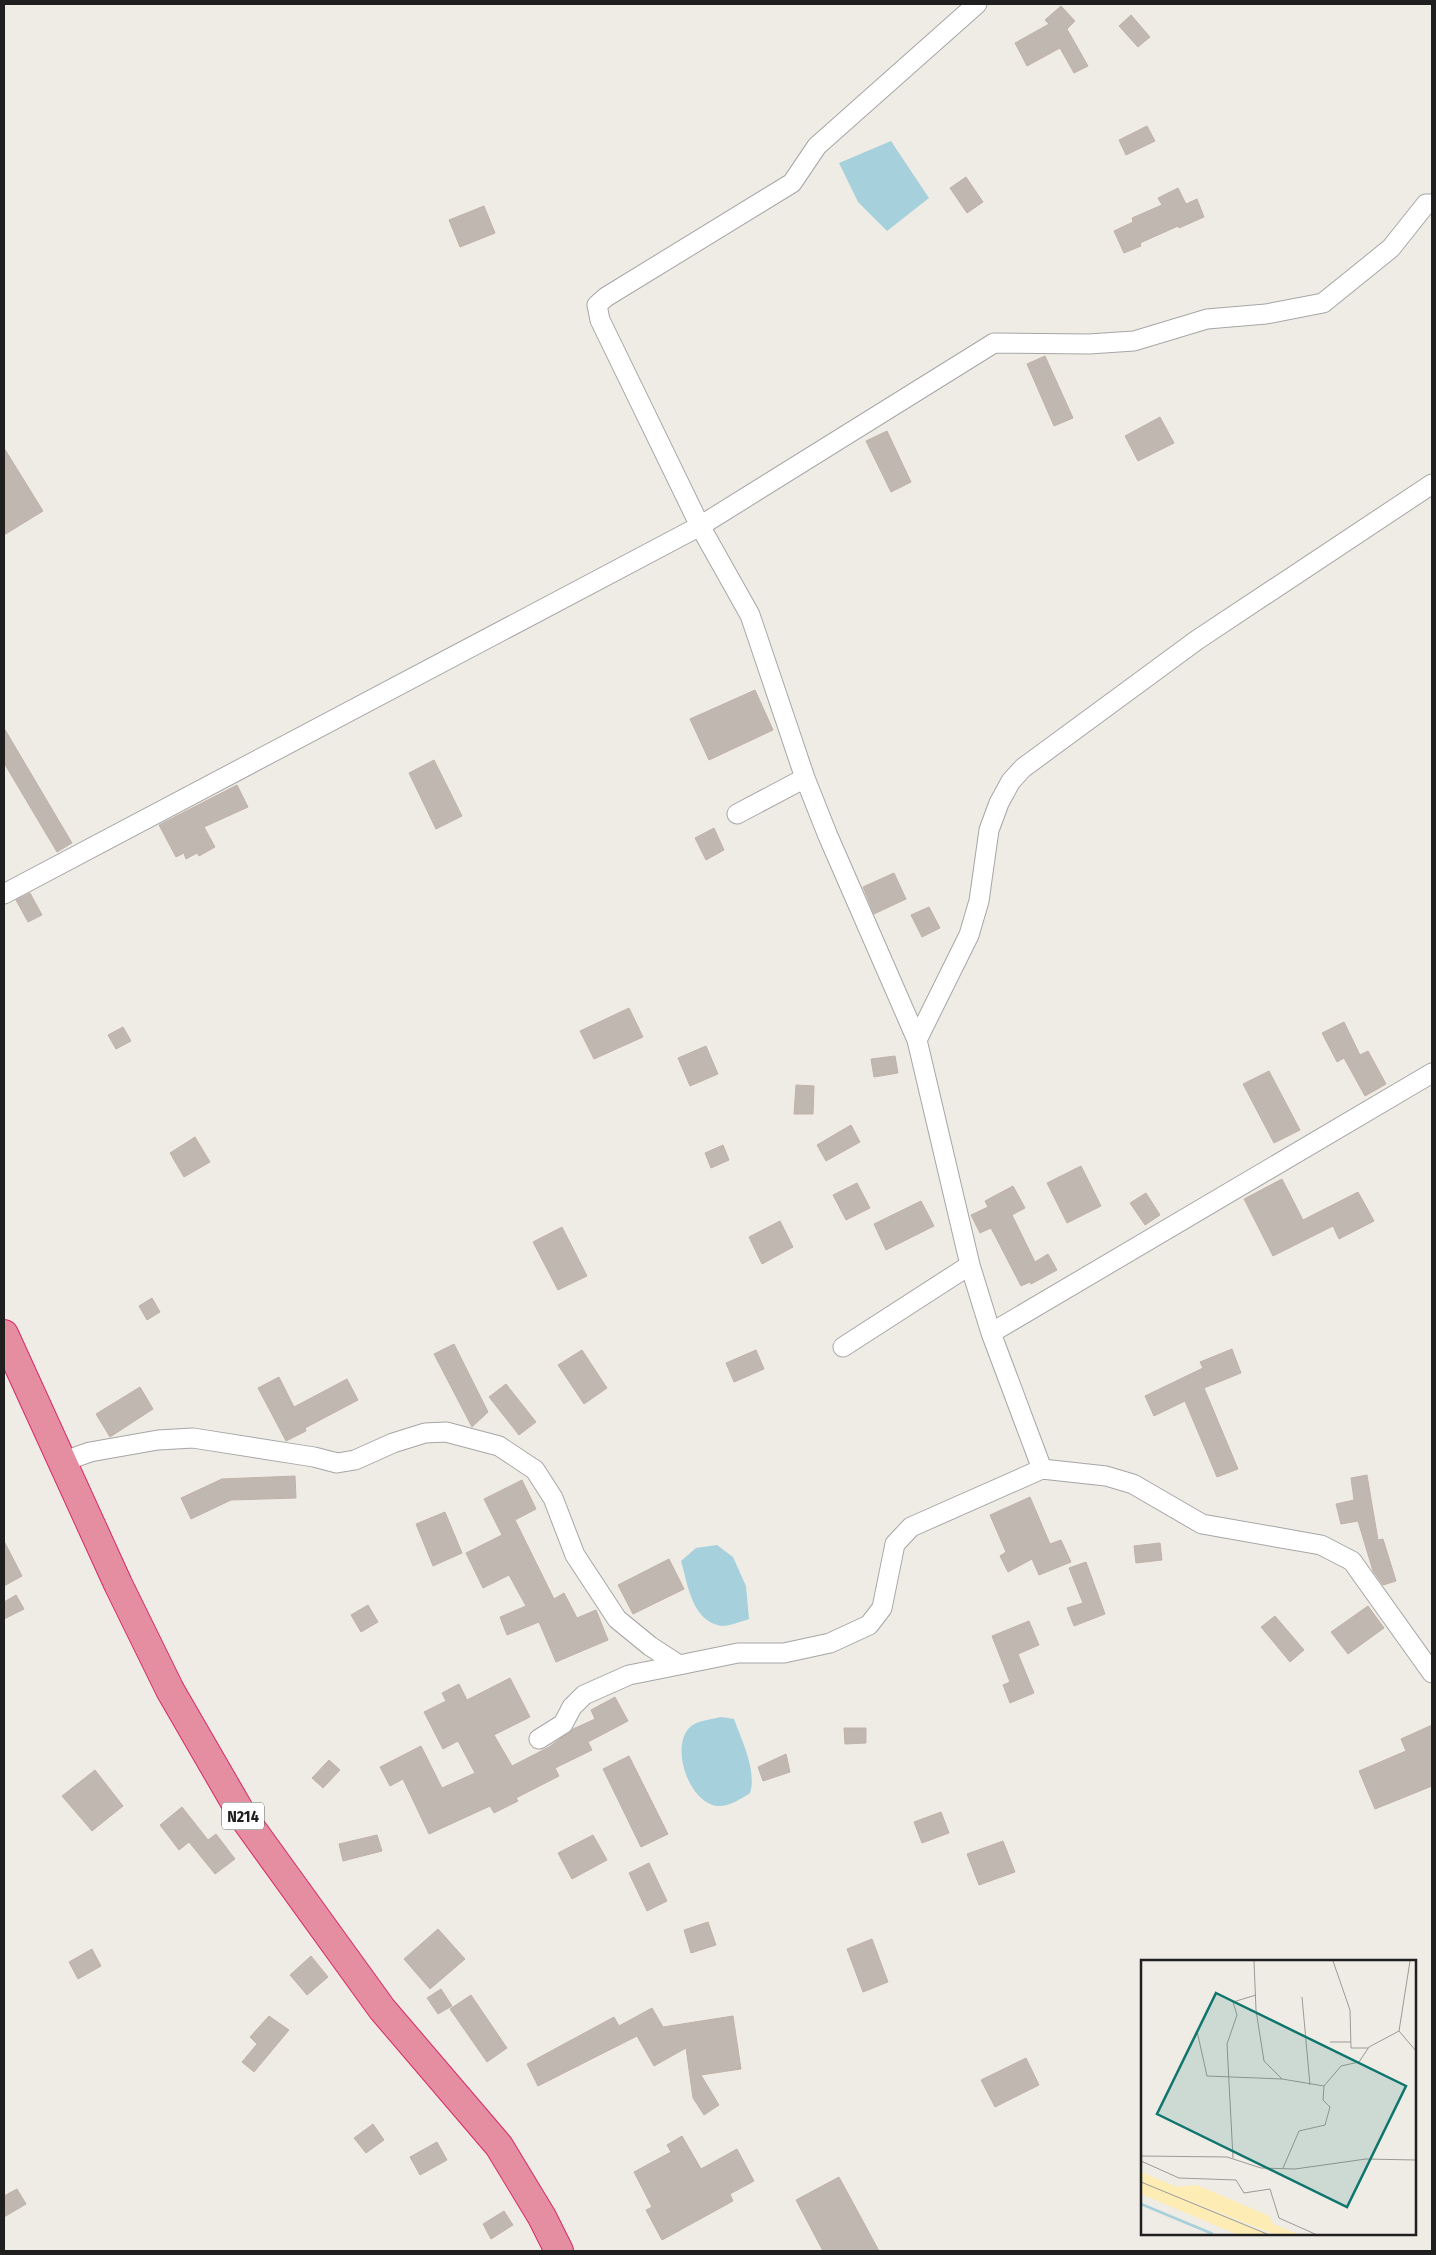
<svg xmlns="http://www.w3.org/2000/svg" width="1436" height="2255" font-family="'Fira Sans Condensed',sans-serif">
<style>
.water{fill:#a6d1dc}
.building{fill:#c0b7b1;stroke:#c1b2a8}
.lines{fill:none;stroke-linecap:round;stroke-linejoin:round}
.minor-casing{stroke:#a6a6a6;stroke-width:21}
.highway-casing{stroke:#d72869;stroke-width:30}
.minor{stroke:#fff;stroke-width:19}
.highway{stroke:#e58ea1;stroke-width:28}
.labels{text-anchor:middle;stroke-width:5;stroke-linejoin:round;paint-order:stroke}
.shield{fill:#fff;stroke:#626262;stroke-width:1}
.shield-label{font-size:16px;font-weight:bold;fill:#1f1f1f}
.inset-river{fill:none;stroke:#a6d1dc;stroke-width:2.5}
.inset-road{fill:none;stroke:#9c9a96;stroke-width:1}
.view{fill:#0f766e;fill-opacity:0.15;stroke:#0f766e;stroke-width:2.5}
.inset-edge{fill:none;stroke:#1f1f1f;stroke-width:2.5}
</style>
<rect width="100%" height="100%" fill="#efece5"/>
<!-- water -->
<path class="water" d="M 891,141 L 929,198 L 887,231 L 858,202 L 839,163 Z
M 717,1545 L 733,1557 L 746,1586 L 749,1619 C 742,1621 730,1626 722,1626 C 692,1622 688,1585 681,1561 L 696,1548 Z
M 721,1717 L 734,1719 C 742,1741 757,1771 750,1793 C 741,1799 728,1807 718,1806 C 690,1804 670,1749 689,1728 C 697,1720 710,1720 721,1717 Z"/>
<!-- building -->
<path class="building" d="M 1061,6 L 1075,21 L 1067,29 L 1088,66 L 1074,73 L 1060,48 L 1027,66 L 1015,43 L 1049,24 L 1045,20 Z
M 1131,15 L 1150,37 L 1138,47 L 1119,26 Z
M 1147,126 L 1155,141 L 1126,155 L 1119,140 Z
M 966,177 L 983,202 L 967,213 L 950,188 Z
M 1178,188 L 1186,204 L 1197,199 L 1204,217 L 1179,228 L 1178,226 L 1140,243 L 1141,246 L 1124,253 L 1114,231 L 1133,222 L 1132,218 L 1162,205 L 1158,198 Z
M 484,206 L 495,233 L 460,247 L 449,220 Z
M 1045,356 L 1073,418 L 1054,426 L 1027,364 Z
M 1160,417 L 1174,443 L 1138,461 L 1125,436 Z
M 887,431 L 911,482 L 891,492 L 866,441 Z
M 4,448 L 43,511 L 4,535 Z
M 755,690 L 773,730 L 709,760 L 690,719 Z
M 4,728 L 72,843 L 57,852 L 4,763 Z
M 434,760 L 462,816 L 436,829 L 409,773 Z
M 237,785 L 248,807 L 204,827 L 215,847 L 199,856 L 197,853 L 186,859 L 184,853 L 176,857 L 159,825 Z
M 714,828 L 724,850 L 706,860 L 695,838 Z
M 894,873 L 906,899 L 874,914 L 863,887 Z
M 30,893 L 42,915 L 28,922 L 16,900 Z
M 929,907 L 940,928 L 922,937 L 911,915 Z
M 629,1008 L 643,1037 L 594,1059 L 580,1031 Z
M 1344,1022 L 1360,1055 L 1368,1051 L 1386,1084 L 1365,1096 L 1344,1058 L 1337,1062 L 1322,1033 Z
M 123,1027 L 131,1041 L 116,1049 L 108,1035 Z
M 706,1046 L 718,1074 L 690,1086 L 678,1058 Z
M 895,1056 L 898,1073 L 874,1077 L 871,1059 Z
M 1269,1071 L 1300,1130 L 1274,1143 L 1243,1084 Z
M 796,1085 L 814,1086 L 813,1114 L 794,1114 Z
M 851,1125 L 860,1142 L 826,1161 L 817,1145 Z
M 195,1137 L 210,1162 L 184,1177 L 170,1153 Z
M 723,1145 L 729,1160 L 711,1168 L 705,1153 Z
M 1081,1166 L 1101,1206 L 1067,1223 L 1047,1183 Z
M 1282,1179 L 1303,1220 L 1358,1192 L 1374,1221 L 1339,1239 L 1333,1226 L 1273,1256 L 1244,1199 Z
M 857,1183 L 870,1208 L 846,1220 L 833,1195 Z
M 1013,1186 L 1025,1208 L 1012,1215 L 1035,1262 L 1048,1254 L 1057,1270 L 1031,1284 L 1030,1282 L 1021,1286 L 991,1228 L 980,1233 L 971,1215 L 988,1207 L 985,1201 Z
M 1146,1193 L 1160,1215 L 1145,1225 L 1130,1203 Z
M 921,1201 L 934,1226 L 886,1250 L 874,1224 Z
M 780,1221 L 793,1247 L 762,1264 L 749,1237 Z
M 562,1227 L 587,1276 L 558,1290 L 533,1242 Z
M 152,1298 L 160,1312 L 147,1320 L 139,1306 Z
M 454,1344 L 488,1412 L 472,1427 L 434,1354 Z
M 1232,1349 L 1241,1373 L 1204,1388 L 1238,1469 L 1217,1477 L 1185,1401 L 1154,1416 L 1145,1396 L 1203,1368 L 1200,1362 Z
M 582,1350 L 607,1388 L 584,1404 L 558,1365 Z
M 756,1350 L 764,1369 L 734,1382 L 726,1363 Z
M 279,1377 L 294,1407 L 347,1379 L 358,1400 L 305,1428 L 306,1431 L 286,1441 L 258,1388 Z
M 506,1384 L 536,1422 L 519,1435 L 489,1397 Z
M 140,1387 L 153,1409 L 110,1437 L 96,1414 Z
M 1367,1475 L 1378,1540 L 1383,1539 L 1396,1581 L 1383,1585 L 1373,1571 L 1358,1521 L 1341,1524 L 1336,1504 L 1354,1500 L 1351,1478 Z
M 295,1476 L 296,1498 L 231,1500 L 191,1519 L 181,1498 L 222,1479 Z
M 522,1480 L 536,1509 L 515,1520 L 554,1599 L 564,1593 L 577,1618 L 596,1610 L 608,1640 L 556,1662 L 539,1622 L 507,1635 L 500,1617 L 526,1606 L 509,1575 L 483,1588 L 466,1553 L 502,1535 L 484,1499 Z
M 1030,1497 L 1050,1544 L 1061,1540 L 1071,1562 L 1039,1575 L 1032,1559 L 1008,1572 L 1000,1556 L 1006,1552 L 990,1515 Z
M 445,1512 L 462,1553 L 433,1566 L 416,1524 Z
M 4,1541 L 22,1576 L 4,1586 Z
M 1160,1543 L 1162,1560 L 1136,1563 L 1134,1546 Z
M 669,1559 L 684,1589 L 633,1614 L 618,1585 Z
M 1086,1562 L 1105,1614 L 1074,1626 L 1067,1608 L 1083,1603 L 1069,1568 Z
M 16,1595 L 24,1609 L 4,1619 L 4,1602 Z
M 368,1605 L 378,1622 L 361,1632 L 351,1615 Z
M 1368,1606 L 1384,1628 L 1348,1654 L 1331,1632 Z
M 1275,1616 L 1304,1650 L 1290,1662 L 1261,1627 Z
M 1029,1621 L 1039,1645 L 1018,1654 L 1034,1693 L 1010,1703 L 1003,1685 L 1010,1682 L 992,1636 Z
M 510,1678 L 530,1717 L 494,1735 L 512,1766 L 549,1747 L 573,1729 L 595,1719 L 591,1710 L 615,1697 L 628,1721 L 588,1742 L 592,1750 L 555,1768 L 559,1776 L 516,1798 L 518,1801 L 494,1813 L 490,1806 L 429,1834 L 403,1779 L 390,1786 L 380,1767 L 421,1746 L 442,1788 L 475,1773 L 458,1741 L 443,1749 L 424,1712 L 446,1701 L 442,1693 L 459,1684 L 467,1700 Z
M 1432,1725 L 1432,1786 L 1375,1809 L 1359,1771 L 1406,1751 L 1401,1739 Z
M 844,1728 L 866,1728 L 866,1743 L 845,1744 Z
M 786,1754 L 790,1772 L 763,1781 L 758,1767 Z
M 629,1756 L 668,1834 L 641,1847 L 603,1769 Z
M 329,1760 L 340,1770 L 323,1788 L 312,1778 Z
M 95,1770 L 123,1806 L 92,1831 L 62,1796 Z
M 182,1807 L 208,1840 L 216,1834 L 235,1859 L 215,1874 L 189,1842 L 179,1850 L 160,1825 Z
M 941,1812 L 949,1833 L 922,1843 L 914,1822 Z
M 377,1835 L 382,1851 L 343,1861 L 339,1844 Z
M 593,1835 L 607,1860 L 572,1879 L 558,1853 Z
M 1003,1841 L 1015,1872 L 979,1885 L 967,1854 Z
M 649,1863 L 667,1901 L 647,1911 L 629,1873 Z
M 708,1922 L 716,1945 L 691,1953 L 684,1930 Z
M 438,1929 L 465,1959 L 430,1989 L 404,1959 Z
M 872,1939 L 888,1982 L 863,1992 L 847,1949 Z
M 92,1949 L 101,1966 L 78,1979 L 69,1962 Z
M 311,1956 L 328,1977 L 307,1995 L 290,1975 Z
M 441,1989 L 452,2006 L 438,2014 L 427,1998 Z
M 471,1995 L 507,2048 L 487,2062 L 450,2009 Z
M 652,2008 L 663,2027 L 733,2016 L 741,2069 L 701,2075 L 719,2105 L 704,2115 L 693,2098 L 686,2048 L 654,2066 L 637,2036 L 538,2086 L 527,2064 L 614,2017 L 619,2026 Z
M 269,2016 L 289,2030 L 254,2072 L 242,2062 L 257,2044 L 250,2037 Z
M 1026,2058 L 1039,2085 L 995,2107 L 981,2080 Z
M 373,2124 L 384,2140 L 366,2153 L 354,2138 Z
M 682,2136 L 701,2169 L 737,2149 L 754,2181 L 730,2194 L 733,2201 L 662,2240 L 646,2210 L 652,2207 L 634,2172 L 671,2152 L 667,2145 Z
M 437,2142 L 447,2160 L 420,2175 L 410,2157 Z
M 839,2177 L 879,2251 L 823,2251 L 796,2200 Z
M 17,2189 L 26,2204 L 4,2217 L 4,2196 Z
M 504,2211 L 513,2225 L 491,2239 L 483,2224 Z"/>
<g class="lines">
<!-- minor casing -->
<g class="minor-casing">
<path id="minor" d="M 1432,484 L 1197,640 L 1023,768 L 1011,781 L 999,803 L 989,830 L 979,901 L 969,935 L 917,1040 L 970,1265 L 991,1333 L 1042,1469 L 1106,1476 L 1133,1484 L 1202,1524 L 1321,1545 L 1352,1561 L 1432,1673
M 737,814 L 805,778
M 4,894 L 700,526 L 994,343 L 1089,344 L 1134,341 L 1207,319 L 1266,314 L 1323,303 L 1391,248 L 1426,204 L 1432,204
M 917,1040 L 828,836 L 805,778 L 750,615 L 700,526 L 600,320 L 597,305 L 606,297 L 792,183 L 817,146 L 977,4
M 991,1333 L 1432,1073
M 843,1347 L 970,1265
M 62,1462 L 90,1452 L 158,1440 L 193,1438 L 314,1457 L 337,1463 L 355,1460 L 393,1443 L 425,1433 L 446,1432 L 499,1446 L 535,1470 L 553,1498 L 575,1555 L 617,1619 L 650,1646 L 679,1665 L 738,1653 L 784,1653 L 830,1643 L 869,1625 L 882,1608 L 895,1544 L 911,1527 L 1042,1469
M 539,1739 L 563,1724 L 572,1707 L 584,1695 L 629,1675 L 679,1665"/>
</g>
<!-- highway casing -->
<g class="highway-casing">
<path id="highway" d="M 4,1334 L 118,1584 L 170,1690 L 244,1818 L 382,2009 L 499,2146 L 542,2217 L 559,2251"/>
</g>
<!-- minor -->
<use href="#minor" class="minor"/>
<!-- highway -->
<use href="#highway" class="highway"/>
</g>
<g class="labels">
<!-- shield labels -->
<rect class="shield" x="222" y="1802.5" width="42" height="27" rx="4"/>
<g class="shield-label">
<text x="243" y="1822">N214</text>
</g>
</g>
<!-- overview -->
<g transform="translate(1141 1960)">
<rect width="275" height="275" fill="#efece5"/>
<path d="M 0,212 L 36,227 L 56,225 L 128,256 L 132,264 L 157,274 L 132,274 L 26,232 L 127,274 L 95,274 L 0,234 Z" fill="#fdedb5"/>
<path class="inset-river" d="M 0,244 L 72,274"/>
<path class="inset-road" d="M 113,1 L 115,50 L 123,101 L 141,119 L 183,126 L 200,106 L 218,102 L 228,87 L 258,71 L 269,1M 192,1 L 209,50 L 210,88 L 227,88M 161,37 L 169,125M 56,71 L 66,116 L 141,119M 258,71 L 275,91M 189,82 L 210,82M 0,196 L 86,197 L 120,208 L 154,209 L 225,199 L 275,200M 92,198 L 86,84 L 96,55 L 92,42 L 115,35M 0,201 L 38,218 L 95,220 L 103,233 L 129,229 L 138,258 L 174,274M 142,208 L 158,171 L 184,165 L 189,147 L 182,140 L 183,126M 0,222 L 126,274"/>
<path class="view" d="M 75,33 L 265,126 L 206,247 L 16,154 Z"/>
<rect width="275" height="275" class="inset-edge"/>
</g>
<!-- border -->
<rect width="1436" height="2255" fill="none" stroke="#1f1f1f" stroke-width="10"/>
</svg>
